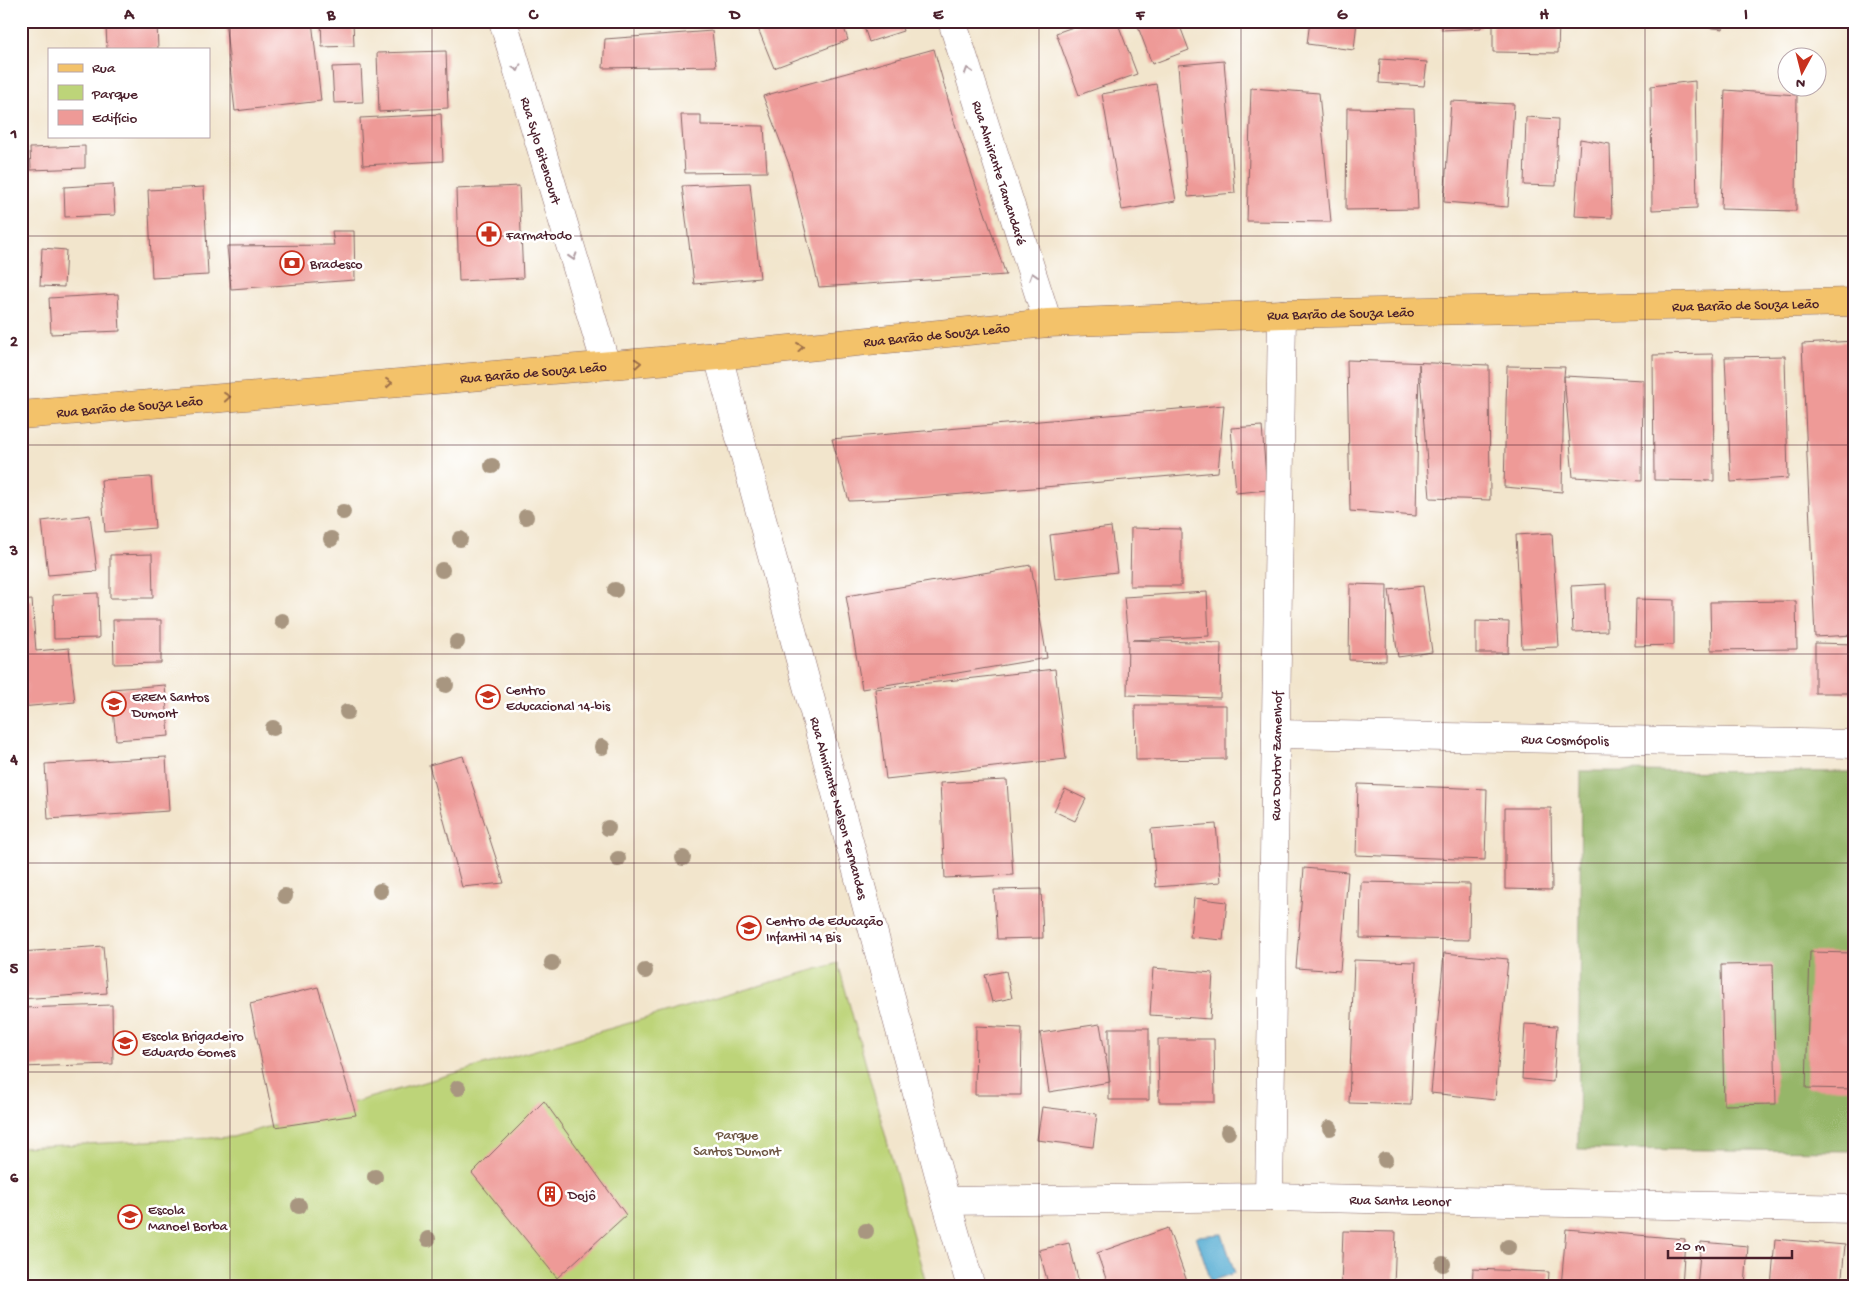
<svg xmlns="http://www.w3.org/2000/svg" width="1875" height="1308" font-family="'Gochi Hand',sans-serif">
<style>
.green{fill:#bdd479;stroke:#847a52}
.forest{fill:#96b669;stroke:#706a4a}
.water{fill:#57add3;stroke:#50667f}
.building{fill:#ee9a97}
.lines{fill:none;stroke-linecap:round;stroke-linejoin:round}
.minor-casing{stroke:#856463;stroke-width:29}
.major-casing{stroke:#856463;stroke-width:29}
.minor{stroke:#fff;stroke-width:28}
.major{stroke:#f3c26a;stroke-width:28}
.tree{fill:#a89680}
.oneway{stroke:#ae9aa0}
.oneway2{stroke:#9e704a}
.grid{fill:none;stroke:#4a1f2b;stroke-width:1;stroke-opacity:0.55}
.labels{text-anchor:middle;stroke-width:5;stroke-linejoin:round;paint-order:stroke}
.street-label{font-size:14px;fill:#4a1f2b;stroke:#fff}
.poi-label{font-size:14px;fill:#4a1f2b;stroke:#fff;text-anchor:start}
.park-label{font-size:14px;fill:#6c5542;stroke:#fff}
.neatline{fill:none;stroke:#4a1f2b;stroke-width:2}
.grid-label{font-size:16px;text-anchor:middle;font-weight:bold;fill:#4a1f2b}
</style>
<rect width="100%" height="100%" fill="#fff"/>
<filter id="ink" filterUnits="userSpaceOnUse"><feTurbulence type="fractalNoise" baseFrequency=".02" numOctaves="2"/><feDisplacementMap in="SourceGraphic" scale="10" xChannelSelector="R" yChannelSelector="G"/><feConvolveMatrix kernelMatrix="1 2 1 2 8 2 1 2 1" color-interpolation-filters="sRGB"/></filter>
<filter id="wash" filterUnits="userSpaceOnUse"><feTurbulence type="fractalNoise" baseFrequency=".0096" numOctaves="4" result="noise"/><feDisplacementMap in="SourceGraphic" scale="20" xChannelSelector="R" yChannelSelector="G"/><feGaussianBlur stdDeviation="1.12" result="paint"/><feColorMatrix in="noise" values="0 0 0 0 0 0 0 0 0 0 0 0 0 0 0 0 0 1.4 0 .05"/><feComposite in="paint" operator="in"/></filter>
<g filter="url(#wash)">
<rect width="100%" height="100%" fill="#f2e5cc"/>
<!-- green -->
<path class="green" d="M 838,963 L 927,1287 L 21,1287 L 21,1147 L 233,1137 Z"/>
<!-- forest -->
<path class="forest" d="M 1581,771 L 1854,772 L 1854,1151 L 1578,1149 Z"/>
<!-- water -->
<path class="water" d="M 1222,1234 L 1235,1273 L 1211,1281 L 1196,1236 Z"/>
<g id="blocks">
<!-- building -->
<path class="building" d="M 225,21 L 312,21 L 321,101 L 235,111 Z
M 321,21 L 353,21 L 354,46 L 322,47 Z
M 755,21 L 842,21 L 848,40 L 774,68 Z
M 862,21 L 900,21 L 903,31 L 869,42 Z
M 1090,21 L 1117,21 L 1137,74 L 1079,95 L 1056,33 Z
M 1154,21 L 1178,21 L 1189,50 L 1152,64 L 1138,27 Z
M 1310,21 L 1357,21 L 1354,50 L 1307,44 Z
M 1442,21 L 1481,21 L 1481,28 L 1442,30 Z
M 1493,21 L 1559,21 L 1558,53 L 1493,52 Z
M 1691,21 L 1724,21 L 1723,29 L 1691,26 Z
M 157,23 L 158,49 L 107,49 L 106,25 Z
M 712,31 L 716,66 L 603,68 L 605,39 Z
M 934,49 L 954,121 L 1006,275 L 819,287 L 790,167 L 763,96 Z
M 446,51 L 448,108 L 379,112 L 377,53 Z
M 1380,59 L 1427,62 L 1424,86 L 1379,83 Z
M 1224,61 L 1235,193 L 1188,197 L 1178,65 Z
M 361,66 L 363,102 L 334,103 L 332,67 Z
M 1695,81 L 1697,208 L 1652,210 L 1651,86 Z
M 1156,84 L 1176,201 L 1122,210 L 1102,94 Z
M 1251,88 L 1319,93 L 1331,222 L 1247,221 Z
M 1725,90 L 1797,95 L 1796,211 L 1721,209 Z
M 1451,101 L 1514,104 L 1508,207 L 1444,202 Z
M 1347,108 L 1414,109 L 1418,209 L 1346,210 Z
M 441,114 L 443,161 L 363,165 L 360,118 Z
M 681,115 L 701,115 L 701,125 L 764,126 L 767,172 L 685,173 Z
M 1526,117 L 1558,119 L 1556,186 L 1524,185 Z
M 1580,139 L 1610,144 L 1612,218 L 1575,216 Z
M 85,146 L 85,168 L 31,170 L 30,148 Z
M 750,183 L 760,278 L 694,284 L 682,186 Z
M 113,184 L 115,215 L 65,217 L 64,187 Z
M 519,186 L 523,278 L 459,281 L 456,189 Z
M 204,187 L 208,275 L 152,278 L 148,190 Z
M 332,231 L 354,231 L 355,280 L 231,289 L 227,246 L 334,245 Z
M 42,248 L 66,250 L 64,287 L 40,286 Z
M 118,294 L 120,331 L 51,334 L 49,298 Z
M 1854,341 L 1854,635 L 1815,637 L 1802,344 Z
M 1713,354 L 1714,481 L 1654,480 L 1653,355 Z
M 1785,356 L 1788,478 L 1731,482 L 1725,357 Z
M 1347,360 L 1489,365 L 1490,500 L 1430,498 L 1419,364 L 1416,516 L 1350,511 Z
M 1507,366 L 1565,367 L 1564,376 L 1643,380 L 1642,481 L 1573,477 L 1564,376 L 1562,492 L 1504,487 Z
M 1224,405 L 1218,472 L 905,499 L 849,501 L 832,439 Z
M 1262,426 L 1267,490 L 1236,493 L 1231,428 Z
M 151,477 L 155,528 L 105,532 L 101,480 Z
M 90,515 L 97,571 L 48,575 L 42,521 Z
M 1111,527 L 1117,572 L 1055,579 L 1050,535 Z
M 1131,528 L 1181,529 L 1181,586 L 1130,586 Z
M 1552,533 L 1559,647 L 1522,648 L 1516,535 Z
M 152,554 L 153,598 L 110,598 L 110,555 Z
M 1031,565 L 1047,658 L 862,689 L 846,596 Z
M 1350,584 L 1387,585 L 1386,661 L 1349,660 Z
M 1606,584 L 1607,631 L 1573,632 L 1571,586 Z
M 1423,586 L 1432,652 L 1398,657 L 1389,590 Z
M 1207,592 L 1209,636 L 1132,640 L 1221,643 L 1220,698 L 1127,695 L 1128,640 L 1124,597 Z
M 98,593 L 99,638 L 54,639 L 53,595 Z
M 1636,599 L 1674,600 L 1674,645 L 1635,646 Z
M 32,600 L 36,651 L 69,648 L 75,702 L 21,707 L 21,601 Z
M 1796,601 L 1797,649 L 1711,650 L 1710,602 Z
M 113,620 L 161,620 L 161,663 L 114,664 Z
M 1476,621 L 1509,622 L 1508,653 L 1476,653 Z
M 1815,643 L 1854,644 L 1854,693 L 1815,693 Z
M 1055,669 L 1066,759 L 886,779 L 875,689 Z
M 165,685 L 169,736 L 116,740 L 111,689 Z
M 1135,705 L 1226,705 L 1226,759 L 1136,760 Z
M 463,756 L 504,883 L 462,887 L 429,765 Z
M 166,757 L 169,811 L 48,819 L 45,764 Z
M 1007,780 L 1013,875 L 945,878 L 940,783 Z
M 1358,784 L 1487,789 L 1485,860 L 1356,855 Z
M 1065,789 L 1086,799 L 1075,821 L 1054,811 Z
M 1505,808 L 1551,808 L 1552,890 L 1505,889 Z
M 1216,824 L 1221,882 L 1156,887 L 1151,829 Z
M 1304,868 L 1348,872 L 1340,971 L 1296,968 Z
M 1361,882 L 1470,884 L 1469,940 L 1360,938 Z
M 1041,889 L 1043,938 L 997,939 L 994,890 Z
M 1194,898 L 1227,902 L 1223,940 L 1190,937 Z
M 103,946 L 107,993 L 21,999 L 21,952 Z
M 1810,952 L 1854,953 L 1854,1089 L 1806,1088 Z
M 1444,953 L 1508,959 L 1495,1100 L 1431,1093 Z
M 1354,960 L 1416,962 L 1411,1105 L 1349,1103 Z
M 1773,964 L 1776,1104 L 1724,1105 L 1721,965 Z
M 1153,968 L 1213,973 L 1210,1019 L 1150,1015 Z
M 1006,971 L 1012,998 L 992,1002 L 985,975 Z
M 318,987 L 356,1115 L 275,1127 L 250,1004 Z
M 112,1005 L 113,1064 L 21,1067 L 21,1008 Z
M 1100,1024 L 1110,1082 L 1049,1092 L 1040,1033 Z
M 1525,1024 L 1557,1026 L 1553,1082 L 1522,1079 Z
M 976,1026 L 1022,1028 L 1021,1095 L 975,1095 Z
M 1109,1028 L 1149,1028 L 1149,1100 L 1109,1100 Z
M 1158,1039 L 1214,1039 L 1215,1102 L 1159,1102 Z
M 544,1101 L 626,1215 L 557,1278 L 472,1173 Z
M 1042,1107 L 1097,1114 L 1093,1147 L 1037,1140 Z
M 1168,1228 L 1189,1287 L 1109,1287 L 1097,1253 Z
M 1566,1229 L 1685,1239 L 1682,1287 L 1561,1287 Z
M 1343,1231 L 1396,1232 L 1394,1287 L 1341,1287 Z
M 1775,1239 L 1845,1245 L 1841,1287 L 1771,1287 Z
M 1701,1242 L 1748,1246 L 1745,1287 L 1697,1287 Z
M 1069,1243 L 1080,1287 L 1049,1287 L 1039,1250 Z
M 1473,1269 L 1549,1272 L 1548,1287 L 1472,1287 Z
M 1303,1282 L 1304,1287 L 1285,1287 L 1285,1286 Z"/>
</g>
</g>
<g filter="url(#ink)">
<use href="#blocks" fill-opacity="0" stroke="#856463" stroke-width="1"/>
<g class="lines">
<!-- minor casing -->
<g class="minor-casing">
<g id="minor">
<path id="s1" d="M 503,21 L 606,365"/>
<path id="s2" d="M 952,21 L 1048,323"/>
<path id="s3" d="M 718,356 L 946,1201 L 971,1287"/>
<path id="s4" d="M 1275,734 L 1854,744"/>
<path id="s5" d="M 1269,1197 L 1282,314"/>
<path id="s6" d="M 946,1201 L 1269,1197 L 1854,1209"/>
</g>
</g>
<!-- major casing -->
<g class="major-casing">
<g id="major">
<path id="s7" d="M 21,415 L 718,356 L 1048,323 L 1282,314 L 1854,302"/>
</g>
</g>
<!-- minor -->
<use href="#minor" class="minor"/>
<!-- major -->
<use href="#major" class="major"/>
</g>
<!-- trees -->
<g class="tree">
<circle cx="492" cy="466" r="8"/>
<circle cx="343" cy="512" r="8"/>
<circle cx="526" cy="517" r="8"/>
<circle cx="331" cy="539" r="8"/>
<circle cx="460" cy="539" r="8"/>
<circle cx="442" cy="570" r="8"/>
<circle cx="615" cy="590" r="8"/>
<circle cx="282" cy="621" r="8"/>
<circle cx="457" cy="642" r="8"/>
<circle cx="446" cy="685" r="8"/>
<circle cx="347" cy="712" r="8"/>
<circle cx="273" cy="728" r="8"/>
<circle cx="602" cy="747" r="8"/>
<circle cx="608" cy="828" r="8"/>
<circle cx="683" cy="858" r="8"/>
<circle cx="618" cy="859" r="8"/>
<circle cx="380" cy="891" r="8"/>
<circle cx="285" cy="896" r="8"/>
<circle cx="552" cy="963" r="8"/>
<circle cx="645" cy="971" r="8"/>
<circle cx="458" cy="1088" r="8"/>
<circle cx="1330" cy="1128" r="8"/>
<circle cx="1228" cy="1132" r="8"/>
<circle cx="1385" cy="1160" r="8"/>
<circle cx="375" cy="1177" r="8"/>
<circle cx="299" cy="1206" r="8"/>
<circle cx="866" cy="1231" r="8"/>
<circle cx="428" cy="1239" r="8"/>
<circle cx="1508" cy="1247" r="8"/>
<circle cx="1443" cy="1264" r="8"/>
</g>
<!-- one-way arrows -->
<defs><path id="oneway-chevron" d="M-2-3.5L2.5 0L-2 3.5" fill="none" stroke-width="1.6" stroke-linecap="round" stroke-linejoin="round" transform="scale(1.25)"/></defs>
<g class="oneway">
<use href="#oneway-chevron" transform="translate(517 68) rotate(73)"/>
<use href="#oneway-chevron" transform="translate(968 71) rotate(-108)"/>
<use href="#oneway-chevron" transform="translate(573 257) rotate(73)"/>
<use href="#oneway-chevron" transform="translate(1033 276) rotate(-108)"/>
</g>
<g class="oneway2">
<use href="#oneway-chevron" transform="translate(800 347) rotate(-6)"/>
<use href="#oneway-chevron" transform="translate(638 363) rotate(-5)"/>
<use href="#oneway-chevron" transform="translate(389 383) rotate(-5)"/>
<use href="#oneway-chevron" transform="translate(227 397) rotate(-5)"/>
</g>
</g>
<!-- grid -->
<path class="grid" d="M 230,21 L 230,1287M 432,21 L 432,1287M 634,21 L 634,1287M 836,21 L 836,1287M 1039,21 L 1039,1287M 1241,21 L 1241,1287M 1443,21 L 1443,1287M 1645,21 L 1645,1287M 21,236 L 1854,236M 21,445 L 1854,445M 21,654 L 1854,654M 21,863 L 1854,863M 21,1072 L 1854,1072"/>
<!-- icons -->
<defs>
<g id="pharmacy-ring" transform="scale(1.25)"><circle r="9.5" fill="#fff" stroke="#c8321e" stroke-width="1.5"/><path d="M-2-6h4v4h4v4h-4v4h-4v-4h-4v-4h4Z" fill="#c8321e"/></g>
<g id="bank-ring" transform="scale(1.25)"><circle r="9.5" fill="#fff" stroke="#c8321e" stroke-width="1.5"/><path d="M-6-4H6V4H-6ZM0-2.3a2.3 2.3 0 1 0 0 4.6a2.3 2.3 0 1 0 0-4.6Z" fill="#c8321e"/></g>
<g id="school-ring" transform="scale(1.25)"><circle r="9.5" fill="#fff" stroke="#c8321e" stroke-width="1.5"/><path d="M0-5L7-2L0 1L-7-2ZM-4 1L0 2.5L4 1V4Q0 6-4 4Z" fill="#c8321e"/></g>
<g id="building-ring" transform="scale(1.25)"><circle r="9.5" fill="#fff" stroke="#c8321e" stroke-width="1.5"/><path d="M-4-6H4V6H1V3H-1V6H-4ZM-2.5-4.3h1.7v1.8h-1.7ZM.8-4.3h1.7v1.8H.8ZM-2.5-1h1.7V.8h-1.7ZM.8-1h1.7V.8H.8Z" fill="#c8321e"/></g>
</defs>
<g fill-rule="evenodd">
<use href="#pharmacy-ring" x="489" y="234"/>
<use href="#bank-ring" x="292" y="263"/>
<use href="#school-ring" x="488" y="697"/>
<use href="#school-ring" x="114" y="704"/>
<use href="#school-ring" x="749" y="928"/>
<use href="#school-ring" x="125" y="1043"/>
<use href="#building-ring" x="550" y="1194"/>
<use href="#school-ring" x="130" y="1217"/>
</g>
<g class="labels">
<!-- street labels -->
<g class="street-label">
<text dy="5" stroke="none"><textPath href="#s1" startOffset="135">Rua Sylo Bitencourt</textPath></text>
<text dy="5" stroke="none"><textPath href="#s2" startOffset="159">Rua Almirante Tamandaré</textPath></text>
<text dy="5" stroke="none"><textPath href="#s7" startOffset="1729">Rua Barão de Souza Leão</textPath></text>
<text dy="5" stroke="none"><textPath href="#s7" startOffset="1324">Rua Barão de Souza Leão</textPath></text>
<text dy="5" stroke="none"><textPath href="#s7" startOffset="919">Rua Barão de Souza Leão</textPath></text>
<text dy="5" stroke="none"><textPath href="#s7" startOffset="514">Rua Barão de Souza Leão</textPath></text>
<text dy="5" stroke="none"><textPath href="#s7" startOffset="109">Rua Barão de Souza Leão</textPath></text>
<text dy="5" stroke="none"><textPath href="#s4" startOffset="290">Rua Cosmópolis</textPath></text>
<text dy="5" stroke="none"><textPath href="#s5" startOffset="441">Rua Doutor Zamenhof</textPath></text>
<text dy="5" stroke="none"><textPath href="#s3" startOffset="468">Rua Almirante Nelson Fernandes</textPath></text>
<text dy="5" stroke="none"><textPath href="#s6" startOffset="454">Rua Santa Leonor</textPath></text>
</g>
<!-- poi labels -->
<g class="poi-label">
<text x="506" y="239">Farmatodo</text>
<text x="310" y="268">Bradesco</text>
<text x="506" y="694">Centro<tspan x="506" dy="16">Educacional 14-bis</tspan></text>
<text x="132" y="701">EREM Santos<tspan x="132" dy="16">Dumont</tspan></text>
<text x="766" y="925">Centro de Educação<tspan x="766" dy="16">Infantil 14 Bis</tspan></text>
<text x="142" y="1040">Escola Brigadeiro<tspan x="142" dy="16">Eduardo Gomes</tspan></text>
<text x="568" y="1199">Dojô</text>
<text x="148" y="1214">Escola<tspan x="148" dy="16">Manoel Borba</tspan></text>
</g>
<!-- park labels -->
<g class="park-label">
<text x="737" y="1139">Parque<tspan x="737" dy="16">Santos Dumont</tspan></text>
</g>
</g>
<!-- margin -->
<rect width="1875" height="1308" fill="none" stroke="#fff" stroke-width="55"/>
<!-- legend -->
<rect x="48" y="48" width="162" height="90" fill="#ffffff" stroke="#b7a5aa"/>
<rect x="58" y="64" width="25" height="8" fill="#f3c26a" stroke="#b7a5aa"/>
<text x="92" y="72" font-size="15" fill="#4a1f2b">Rua</text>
<rect x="58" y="85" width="25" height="15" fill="#bdd479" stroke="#b7a5aa"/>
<text x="92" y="98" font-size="15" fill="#4a1f2b">Parque</text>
<rect x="58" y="110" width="25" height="15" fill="#ee9a97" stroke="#b7a5aa"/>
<text x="92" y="122" font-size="15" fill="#4a1f2b">Edifício</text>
<!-- north arrow -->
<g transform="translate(1802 72) rotate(187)"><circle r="24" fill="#ffffff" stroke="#b7a5aa"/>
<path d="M0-4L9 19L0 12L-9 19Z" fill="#c8321e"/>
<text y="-8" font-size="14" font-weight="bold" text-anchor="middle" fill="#4a1f2b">N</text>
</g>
<!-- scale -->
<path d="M1668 1250v8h124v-8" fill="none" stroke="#4a1f2b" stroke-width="2.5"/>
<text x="1675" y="1250" font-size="15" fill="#4a1f2b" stroke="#ffffff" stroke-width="4" paint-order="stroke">20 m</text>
<rect x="28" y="28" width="1820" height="1252" class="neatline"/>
<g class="grid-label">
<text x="129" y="19">A</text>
<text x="331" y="19">B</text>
<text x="533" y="19">C</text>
<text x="735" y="19">D</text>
<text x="938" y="19">E</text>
<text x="1140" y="19">F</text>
<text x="1342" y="19">G</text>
<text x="1544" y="19">H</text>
<text x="1746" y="19">I</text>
<text x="14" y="138">1</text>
<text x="14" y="346">2</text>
<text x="14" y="555">3</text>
<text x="14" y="764">4</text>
<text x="14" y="973">5</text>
<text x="14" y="1182">6</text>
</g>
</svg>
